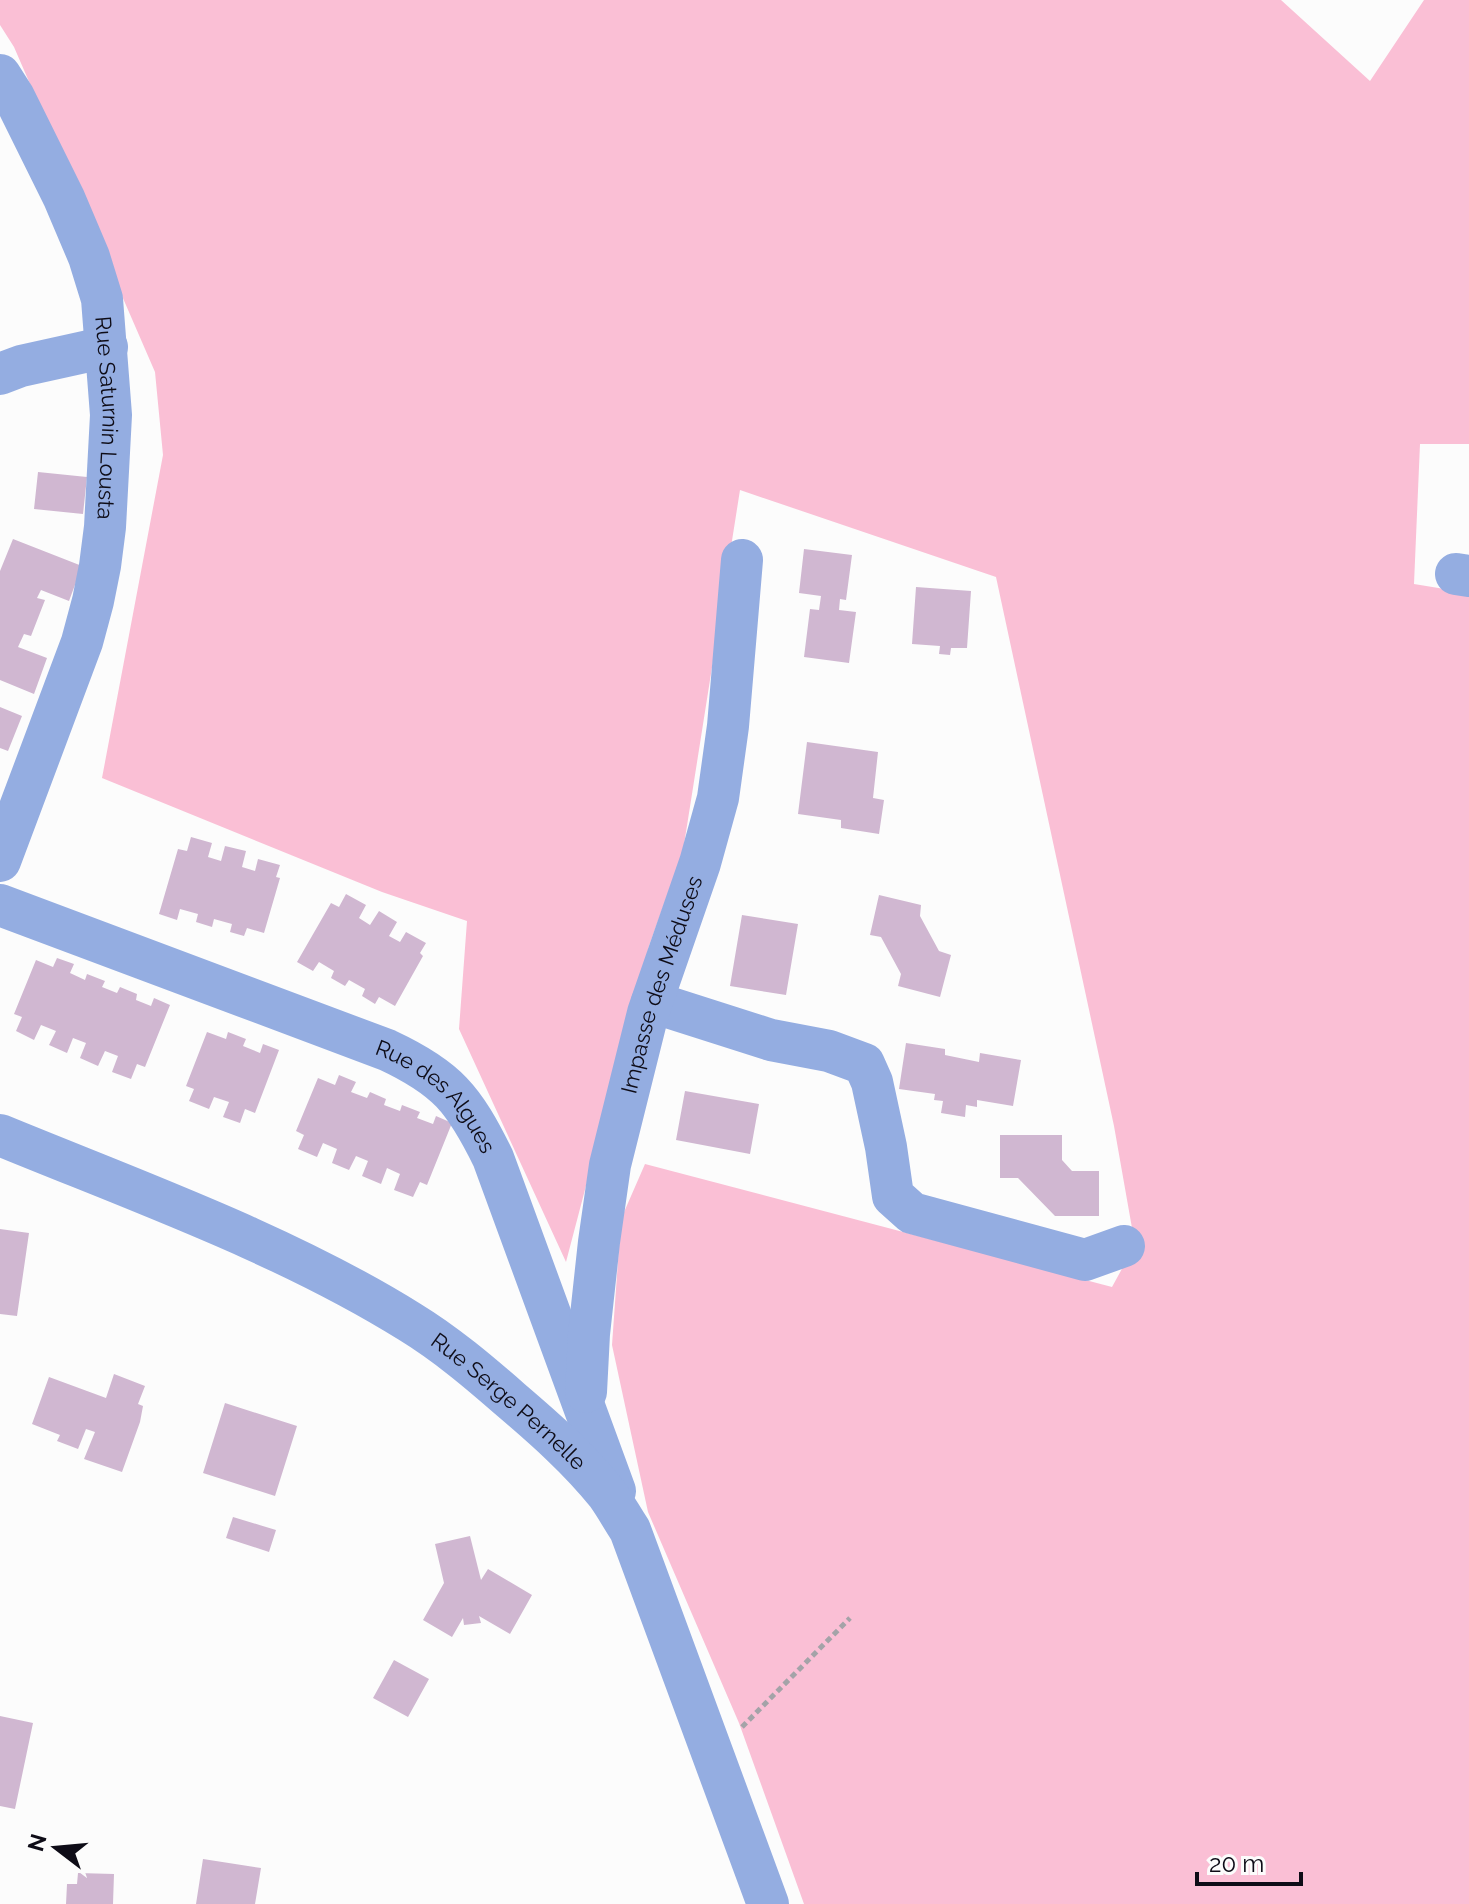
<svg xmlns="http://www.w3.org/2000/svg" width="1469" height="1904" font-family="Raleway,sans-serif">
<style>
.green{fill:#fabfd5}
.building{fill:#d0b7d1}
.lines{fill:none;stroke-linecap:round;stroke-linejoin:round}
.path{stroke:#a4a3a8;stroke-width:5;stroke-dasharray:6 4;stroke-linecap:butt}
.minor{stroke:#94ade1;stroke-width:42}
.labels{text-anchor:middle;stroke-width:6;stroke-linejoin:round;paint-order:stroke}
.street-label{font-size:22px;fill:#0e0c17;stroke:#fcfcfc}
</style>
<rect width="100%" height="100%" fill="#fcfcfc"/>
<!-- green -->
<path class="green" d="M 0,0 L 1281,0 L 1370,81 L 1424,0 L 1469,0 L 1469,444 L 1420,444 L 1414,584 L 1469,593 L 1469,1904 L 804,1904 L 739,1723 L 648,1512 L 612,1345 L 621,1219 L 645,1164 L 1112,1287 L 1135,1245 L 1114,1126 L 996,577 L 740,490 L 683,851 L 649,946 L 566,1262 L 459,1029 L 467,921 L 382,892 L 102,778 L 163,455 L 155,372 L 14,47 L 0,25 Z"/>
<!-- building -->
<path class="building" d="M 38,472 L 87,477 L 83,514 L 34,509 Z
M 13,539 L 82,566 L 69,601 L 41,590 L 37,598 L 45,600 L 31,636 L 24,634 L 18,647 L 47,658 L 34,694 L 0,680 L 0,571 Z
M 804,549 L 852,555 L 846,600 L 840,599 L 839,610 L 856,612 L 849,663 L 804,657 L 810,609 L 819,610 L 821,596 L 799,593 Z
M 916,587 L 971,591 L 967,648 L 951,648 L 950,655 L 939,654 L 940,646 L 912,644 Z
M 0,707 L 22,716 L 8,751 L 0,748 Z
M 807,742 L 878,752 L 873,798 L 884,800 L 879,834 L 841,828 L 841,820 L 798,814 Z
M 191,837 L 212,843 L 208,857 L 221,861 L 225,846 L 246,851 L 242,867 L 255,871 L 258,859 L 280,865 L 276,877 L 280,878 L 264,933 L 247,928 L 244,936 L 230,932 L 232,924 L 214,919 L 212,927 L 196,922 L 198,914 L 180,909 L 177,920 L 159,914 L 178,849 L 187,851 Z
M 346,894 L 366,905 L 359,918 L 370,925 L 379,911 L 397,922 L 389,936 L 400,942 L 406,932 L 426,943 L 420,953 L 423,956 L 395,1006 L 379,997 L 375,1004 L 362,996 L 365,989 L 349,980 L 345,986 L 331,978 L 334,971 L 319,962 L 313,971 L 297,962 L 331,903 L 339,907 Z
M 879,895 L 921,905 L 920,916 L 939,951 L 951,955 L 940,997 L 898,986 L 901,974 L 881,937 L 870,935 Z
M 742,915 L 798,924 L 786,995 L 730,986 Z
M 57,958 L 74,964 L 70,973 L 85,980 L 87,974 L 105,981 L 102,987 L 117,993 L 120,987 L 137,994 L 136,1000 L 151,1006 L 154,998 L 170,1005 L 145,1067 L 137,1064 L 131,1079 L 112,1072 L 118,1056 L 105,1051 L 98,1066 L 80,1058 L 86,1043 L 73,1038 L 67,1053 L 49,1045 L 56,1031 L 41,1025 L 34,1040 L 16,1031 L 22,1017 L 14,1014 L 36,960 L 53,967 Z
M 207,1032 L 226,1039 L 228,1032 L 246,1039 L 243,1046 L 260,1053 L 263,1044 L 279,1050 L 255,1113 L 245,1109 L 240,1123 L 223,1117 L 229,1102 L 214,1097 L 209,1109 L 189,1101 L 194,1089 L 186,1086 Z
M 906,1043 L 945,1049 L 945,1055 L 979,1062 L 980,1053 L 1021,1060 L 1013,1106 L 977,1100 L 977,1107 L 966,1105 L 965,1117 L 941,1113 L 943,1101 L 934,1100 L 935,1094 L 899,1089 Z
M 339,1075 L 356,1082 L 351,1092 L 367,1098 L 370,1092 L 386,1099 L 384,1105 L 400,1111 L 402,1105 L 420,1112 L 417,1118 L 433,1124 L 436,1116 L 452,1123 L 427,1185 L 420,1182 L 413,1197 L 394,1190 L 400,1174 L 387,1168 L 381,1184 L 362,1176 L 368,1161 L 356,1156 L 349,1170 L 332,1163 L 337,1149 L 323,1143 L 317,1157 L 298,1149 L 304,1135 L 296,1131 L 318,1078 L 335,1085 Z
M 685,1091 L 759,1104 L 750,1154 L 676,1140 Z
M 1000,1135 L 1062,1135 L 1062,1160 L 1072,1171 L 1099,1171 L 1099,1216 L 1055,1216 L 1018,1178 L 1000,1178 Z
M 0,1229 L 29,1233 L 17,1316 L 0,1314 Z
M 114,1374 L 145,1386 L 138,1404 L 143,1406 L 140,1422 L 122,1472 L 84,1459 L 95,1432 L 86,1429 L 78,1449 L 57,1441 L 60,1435 L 32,1424 L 49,1377 L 106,1398 Z
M 225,1403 L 297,1426 L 275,1496 L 203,1473 Z
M 233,1517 L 276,1530 L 269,1552 L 226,1538 Z
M 470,1536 L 481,1580 L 488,1569 L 532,1595 L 510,1634 L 479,1616 L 481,1623 L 464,1625 L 463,1618 L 452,1637 L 423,1620 L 444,1583 L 435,1544 Z
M 394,1660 L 429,1679 L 408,1717 L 373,1698 Z
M 0,1716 L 33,1723 L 15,1809 L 0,1806 Z
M 203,1859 L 261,1868 L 255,1904 L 196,1904 Z
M 78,1873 L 114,1874 L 113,1904 L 66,1904 L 67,1884 L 77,1884 Z"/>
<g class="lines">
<!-- path -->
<path class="path" d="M 742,1727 L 850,1618"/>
<!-- minor -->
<g class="minor">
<path id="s1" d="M 0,75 L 14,97 L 64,198 L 89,257 L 102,299 L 111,415 L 105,527 L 100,566 L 93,601 L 82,642 L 0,861"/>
<path d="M 0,374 L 21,366 L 107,347"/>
<path d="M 1456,574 L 1469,576"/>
<path id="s2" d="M 0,905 L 387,1050 C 447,1078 464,1099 493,1158 L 615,1491"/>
<path d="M 652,1002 L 771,1040 L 829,1051 L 864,1064 L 872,1082 L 886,1147 L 893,1196 L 912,1213 L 1085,1260 L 1124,1246"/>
<path id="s3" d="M 0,1135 C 136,1191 285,1244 410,1322 C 446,1344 479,1372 511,1400 C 545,1429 579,1459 607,1494 C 615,1505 622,1518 630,1530 L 768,1904"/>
<path id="s4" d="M 586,1392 L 589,1334 L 599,1242 L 610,1165 L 648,1013 L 700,863 L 718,798 L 728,726 L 742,560"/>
</g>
</g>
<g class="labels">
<!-- street labels -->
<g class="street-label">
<text dy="8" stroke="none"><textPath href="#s1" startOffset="366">Rue Saturnin Lousta</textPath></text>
<text dy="8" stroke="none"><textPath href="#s4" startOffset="416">Impasse des Méduses</textPath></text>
<text dy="8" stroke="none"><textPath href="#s2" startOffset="482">Rue des Algues</textPath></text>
<text dy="8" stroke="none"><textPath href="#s3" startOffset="578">Rue Serge Pernelle</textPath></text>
</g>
</g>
<!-- north arrow -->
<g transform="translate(56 1848) rotate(286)" stroke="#fcfcfc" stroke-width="6" paint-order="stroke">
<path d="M0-6L14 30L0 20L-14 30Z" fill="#0e0c17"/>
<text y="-12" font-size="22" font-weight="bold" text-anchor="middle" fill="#0e0c17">N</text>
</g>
<!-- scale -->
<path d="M1197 1872v12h104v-12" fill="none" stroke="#0e0c17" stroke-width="4"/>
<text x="1209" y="1872" font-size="24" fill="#0e0c17" stroke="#fcfcfc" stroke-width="6" paint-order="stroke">20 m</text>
</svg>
